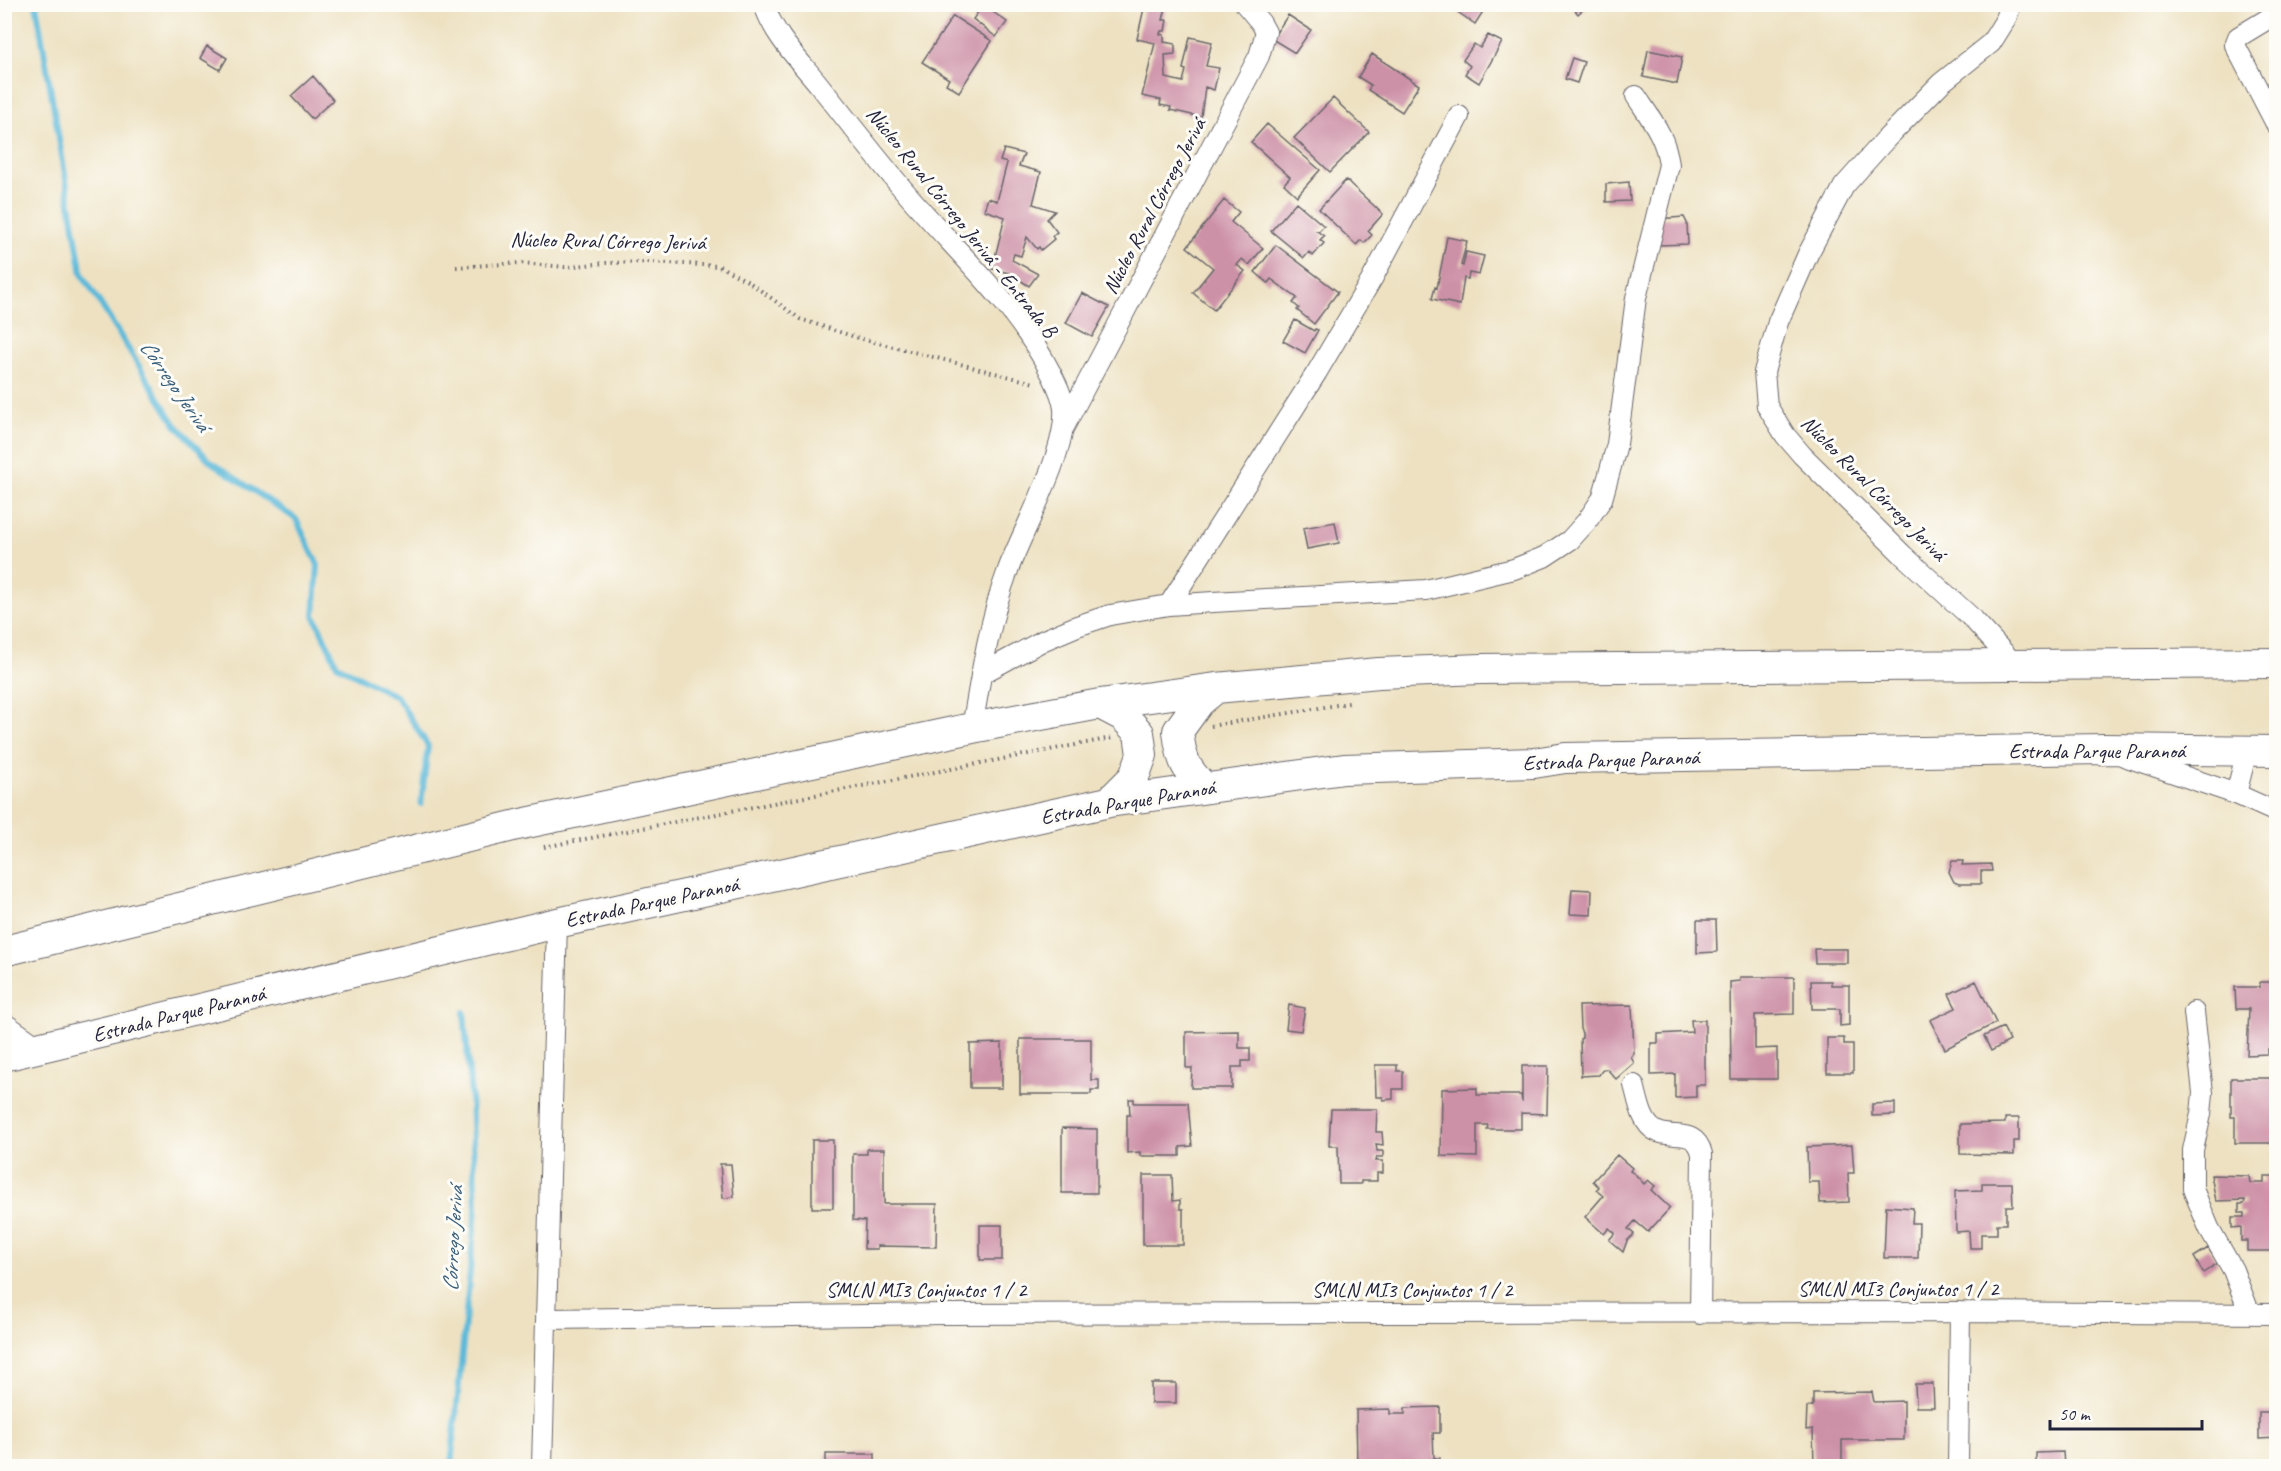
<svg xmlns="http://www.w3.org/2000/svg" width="2281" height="1471" font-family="Caveat,sans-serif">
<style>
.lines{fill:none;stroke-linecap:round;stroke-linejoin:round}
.stream{stroke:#5bb9d9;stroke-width:6}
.building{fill:#cd91a7}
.minor-casing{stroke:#69656a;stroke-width:22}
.primary-casing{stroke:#69656a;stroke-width:32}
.path{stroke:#69656a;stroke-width:4;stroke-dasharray:1.5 4.5;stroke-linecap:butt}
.minor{stroke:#fff;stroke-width:20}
.primary{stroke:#fff;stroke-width:30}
.labels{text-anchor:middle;stroke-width:6;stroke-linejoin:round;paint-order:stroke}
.street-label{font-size:21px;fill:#22223b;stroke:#fdfcf7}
.water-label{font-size:22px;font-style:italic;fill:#395e7a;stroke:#fdfcf7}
</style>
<rect width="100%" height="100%" fill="#fdfcf7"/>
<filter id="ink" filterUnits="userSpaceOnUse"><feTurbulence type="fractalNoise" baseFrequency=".0167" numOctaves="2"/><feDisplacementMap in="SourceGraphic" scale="12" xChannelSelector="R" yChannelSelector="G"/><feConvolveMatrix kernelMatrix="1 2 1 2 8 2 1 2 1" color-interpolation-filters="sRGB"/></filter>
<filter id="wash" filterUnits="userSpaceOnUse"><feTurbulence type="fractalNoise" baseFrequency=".008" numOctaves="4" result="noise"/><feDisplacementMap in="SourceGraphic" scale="24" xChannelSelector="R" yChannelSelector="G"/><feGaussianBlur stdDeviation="1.35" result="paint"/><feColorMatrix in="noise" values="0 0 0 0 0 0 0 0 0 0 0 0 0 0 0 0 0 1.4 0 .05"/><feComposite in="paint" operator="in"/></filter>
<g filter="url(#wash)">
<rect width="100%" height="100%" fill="#ede1c1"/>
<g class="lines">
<!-- stream -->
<path class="stream" d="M 36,4 L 82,274 L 175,424 L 211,462 L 296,519 L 318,565 L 314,615 L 337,665 L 397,697 L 428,746 L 421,804
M 451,1466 L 476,1209 L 471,1097 L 464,1012"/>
</g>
<g id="blocks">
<!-- building -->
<path class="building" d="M 1145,4 L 1167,4 L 1163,20 L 1167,20 L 1165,31 L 1161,31 L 1160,34 L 1164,35 L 1164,42 L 1175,44 L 1175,54 L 1165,55 L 1166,78 L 1183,82 L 1186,70 L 1183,69 L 1190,37 L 1212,42 L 1206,66 L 1219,68 L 1214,90 L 1205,87 L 1201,117 L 1170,110 L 1171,107 L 1160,105 L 1161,100 L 1142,96 L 1155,43 L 1137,39 Z
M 1446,4 L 1476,4 L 1484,10 L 1475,24 Z
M 1570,4 L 1589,4 L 1578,14 Z
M 983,5 L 1007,22 L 996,37 L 973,19 Z
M 1288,15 L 1311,30 L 1295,53 L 1272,39 Z
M 953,16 L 992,41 L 959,92 L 946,84 L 949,79 L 922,62 Z
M 1488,35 L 1502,42 L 1479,83 L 1465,74 L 1470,66 L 1463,60 L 1474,44 L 1480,48 Z
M 207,46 L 227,58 L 220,70 L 200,58 Z
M 1648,50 L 1682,57 L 1677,84 L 1643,77 Z
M 1372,54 L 1419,85 L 1402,112 L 1368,90 L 1371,85 L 1358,77 Z
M 1572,58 L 1584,62 L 1577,83 L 1565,79 Z
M 313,76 L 333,100 L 312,119 L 291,96 Z
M 1333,98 L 1369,132 L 1330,172 L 1294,138 Z
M 1267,124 L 1320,170 L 1297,196 L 1284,184 L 1290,177 L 1251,142 Z
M 1004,149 L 1024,154 L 1019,166 L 1041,172 L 1033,204 L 1055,211 L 1047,219 L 1057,232 L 1052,236 L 1054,239 L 1041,250 L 1039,247 L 1037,249 L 1027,237 L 1021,256 L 1014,254 L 1012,260 L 1038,274 L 1029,286 L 1009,273 L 992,269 L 1005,217 L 984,210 L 988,198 L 997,201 L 1007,163 L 1000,161 Z
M 1346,180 L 1383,214 L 1368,231 L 1372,235 L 1364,243 L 1361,240 L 1356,245 L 1319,209 Z
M 1629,182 L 1630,201 L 1606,202 L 1606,184 Z
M 1224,200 L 1239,212 L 1231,222 L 1263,248 L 1249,265 L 1242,259 L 1237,265 L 1245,271 L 1214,310 L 1193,293 L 1213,268 L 1187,247 Z
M 1296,202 L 1324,226 L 1319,231 L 1317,231 L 1324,236 L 1320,240 L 1324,243 L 1313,256 L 1309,252 L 1304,258 L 1271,231 Z
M 1684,217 L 1687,223 L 1688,244 L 1658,245 L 1657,219 Z
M 1447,237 L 1467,241 L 1461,265 L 1463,266 L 1466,252 L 1484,256 L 1479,275 L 1469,273 L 1468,279 L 1464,278 L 1460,305 L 1432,299 L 1435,287 L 1437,288 Z
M 1276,245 L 1338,292 L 1314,324 L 1297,310 L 1299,308 L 1293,303 L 1297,298 L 1271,279 L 1268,283 L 1255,272 Z
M 1082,293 L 1109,307 L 1092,337 L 1066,323 Z
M 1295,320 L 1314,331 L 1315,329 L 1318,330 L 1305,353 L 1283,341 Z
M 1335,522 L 1339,543 L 1307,549 L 1303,528 Z
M 1952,861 L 1963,861 L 1962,865 L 1991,864 L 1992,871 L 1981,871 L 1981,884 L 1959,884 L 1954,882 L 1949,872 Z
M 1572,889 L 1592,890 L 1591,915 L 1570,914 Z
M 1697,920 L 1716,920 L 1717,952 L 1697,953 Z
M 1814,949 L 1847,949 L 1847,963 L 1815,963 Z
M 1740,977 L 1794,977 L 1794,1014 L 1755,1015 L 1755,1049 L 1777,1048 L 1777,1079 L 1731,1079 L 1730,982 L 1740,981 Z
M 2271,977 L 2276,977 L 2276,1049 L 2268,1049 L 2268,1054 L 2247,1055 L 2249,1009 L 2236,1009 L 2235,987 L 2260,987 L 2260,982 L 2271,982 Z
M 1811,981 L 1831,981 L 1831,985 L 1849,985 L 1849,1025 L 1840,1026 L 1840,1009 L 1812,1009 Z
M 1976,981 L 1996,1023 L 1945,1049 L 1930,1020 L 1956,1008 L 1949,994 Z
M 1289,1005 L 1305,1008 L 1301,1031 L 1286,1029 Z
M 1632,1005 L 1634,1054 L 1631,1057 L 1634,1063 L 1616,1079 L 1607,1069 L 1603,1069 L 1599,1075 L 1581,1076 L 1580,1039 L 1582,1038 L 1582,1033 L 1580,1029 L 1579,1006 Z
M 1691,1020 L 1705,1020 L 1705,1085 L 1696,1085 L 1696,1097 L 1675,1098 L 1675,1074 L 1651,1075 L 1651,1043 L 1658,1043 L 1658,1034 L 1692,1032 Z
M 2003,1027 L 2010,1041 L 1991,1051 L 1984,1036 Z
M 1239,1031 L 1239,1048 L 1250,1048 L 1250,1061 L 1242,1061 L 1242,1067 L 1232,1067 L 1232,1088 L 1191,1088 L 1192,1068 L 1186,1068 L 1186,1032 Z
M 1827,1038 L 1844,1038 L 1844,1044 L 1853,1044 L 1853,1073 L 1827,1073 Z
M 1020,1039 L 1091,1039 L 1091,1080 L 1099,1080 L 1099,1090 L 1091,1090 L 1091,1094 L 1020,1094 Z
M 1002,1043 L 1002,1088 L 970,1088 L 970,1044 Z
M 1375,1065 L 1397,1065 L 1397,1071 L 1403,1071 L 1403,1089 L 1393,1089 L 1393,1099 L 1383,1100 L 1383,1097 L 1376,1097 Z
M 1522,1066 L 1548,1066 L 1547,1114 L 1521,1113 L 1521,1129 L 1487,1129 L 1488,1125 L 1477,1125 L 1477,1157 L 1441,1156 L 1442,1089 L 1477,1088 L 1477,1095 L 1521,1095 L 1522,1102 Z
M 2231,1078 L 2276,1078 L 2276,1143 L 2235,1143 L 2235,1117 L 2231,1117 Z
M 1129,1099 L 1134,1099 L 1134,1103 L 1188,1103 L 1192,1146 L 1180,1147 L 1180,1156 L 1140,1156 L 1140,1152 L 1127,1153 L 1127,1115 L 1130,1115 Z
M 1895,1103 L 1895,1115 L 1872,1116 L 1872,1104 Z
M 1331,1109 L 1377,1109 L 1376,1132 L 1382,1132 L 1383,1145 L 1376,1144 L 1377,1151 L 1383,1151 L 1383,1157 L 1377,1157 L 1376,1161 L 1383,1161 L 1383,1173 L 1377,1173 L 1377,1181 L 1361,1181 L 1361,1184 L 1339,1184 L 1338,1146 L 1329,1146 Z
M 2005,1118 L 2019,1118 L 2019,1141 L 2014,1141 L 2014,1155 L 1960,1154 L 1960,1124 L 2005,1123 Z
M 1062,1128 L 1097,1129 L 1097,1193 L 1062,1193 Z
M 812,1140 L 833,1140 L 833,1208 L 812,1208 Z
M 1852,1145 L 1854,1173 L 1848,1173 L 1849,1202 L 1820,1203 L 1819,1182 L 1808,1182 L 1807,1147 Z
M 867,1149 L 884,1149 L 884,1204 L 937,1204 L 936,1247 L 877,1246 L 877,1249 L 864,1249 L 865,1221 L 853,1220 L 853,1154 L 867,1154 Z
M 1617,1155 L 1632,1168 L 1630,1171 L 1636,1175 L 1644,1184 L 1648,1180 L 1655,1186 L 1651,1190 L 1670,1208 L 1648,1232 L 1635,1221 L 1628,1229 L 1634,1234 L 1627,1241 L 1623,1252 L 1609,1240 L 1615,1233 L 1609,1228 L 1604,1234 L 1585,1217 L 1603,1196 L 1596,1190 L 1599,1187 L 1593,1181 Z
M 720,1164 L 731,1164 L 734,1197 L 723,1198 Z
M 1143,1175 L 1172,1175 L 1173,1201 L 1180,1200 L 1180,1209 L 1183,1209 L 1183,1245 L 1143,1245 Z
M 2211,1175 L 2249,1176 L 2250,1183 L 2264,1183 L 2264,1176 L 2276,1176 L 2276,1251 L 2247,1251 L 2247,1241 L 2241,1241 L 2241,1227 L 2232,1228 L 2232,1217 L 2244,1217 L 2244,1213 L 2239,1213 L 2239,1204 L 2244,1204 L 2245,1200 L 2216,1201 Z
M 1982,1183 L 2012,1183 L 2013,1206 L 2006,1206 L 2006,1224 L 1997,1224 L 1997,1234 L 1981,1234 L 1981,1248 L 1970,1248 L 1969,1231 L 1956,1232 L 1955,1191 L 1982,1190 Z
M 1886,1206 L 1913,1208 L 1912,1223 L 1919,1223 L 1918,1258 L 1884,1258 Z
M 980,1225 L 1002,1225 L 1002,1260 L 980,1260 Z
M 2208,1248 L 2218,1263 L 2203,1273 L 2194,1257 Z
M 1151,1383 L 1176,1383 L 1176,1403 L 1151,1403 Z
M 1915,1384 L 1933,1384 L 1934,1407 L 1916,1407 Z
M 1872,1392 L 1874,1402 L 1904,1401 L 1904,1440 L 1842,1440 L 1842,1466 L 1814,1466 L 1813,1429 L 1806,1430 L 1807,1407 L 1813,1407 L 1813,1393 Z
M 1440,1407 L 1440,1433 L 1433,1433 L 1434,1458 L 1440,1458 L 1440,1466 L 1357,1466 L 1356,1410 L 1390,1409 L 1390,1414 L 1405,1414 L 1405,1408 Z
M 2259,1412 L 2276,1412 L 2276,1438 L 2259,1439 Z
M 2063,1452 L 2064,1466 L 2036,1466 L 2036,1453 Z
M 826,1454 L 875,1454 L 875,1466 L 826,1466 Z"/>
</g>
</g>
<g filter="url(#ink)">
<use href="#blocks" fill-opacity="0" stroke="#69656a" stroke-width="1.5"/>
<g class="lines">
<!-- minor casing -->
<g class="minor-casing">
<path id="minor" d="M 764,4 C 773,35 800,61 820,86 C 847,120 874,155 902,188 C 953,249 1016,303 1052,375 C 1057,385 1063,397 1064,409 C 1067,452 1024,527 1008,570 C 989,621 981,675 972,728
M 2011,4 L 2006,19 L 1991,43 L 1941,83 L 1886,139 L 1844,186 L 1808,254 L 1778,322 L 1764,372 L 1767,406 L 1785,435 L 1802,455 L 1904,556 L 1973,619 L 2015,665
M 2276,14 L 2238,37 L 2235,45 L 2276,124
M 1064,427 L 1259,56 L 1266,32 L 1261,23 L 1245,4
M 1169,605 L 1317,372 L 1372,279 L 1459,116
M 981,674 L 1044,640 L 1077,626 L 1110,615 L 1169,605 L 1213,602 L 1426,590 L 1514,569 L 1544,557 L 1570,540 L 1587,521 L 1602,499 L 1609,474 L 1617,444 L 1636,298 L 1669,165 C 1666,137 1651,119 1636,96
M 2124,756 L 2236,794 L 2276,812
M 2236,794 L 2247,751
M 2194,1012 L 2203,1093 L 2201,1114 L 2193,1150 L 2193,1189 L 2209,1228 L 2233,1270 L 2250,1314
M 1634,1085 C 1638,1098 1641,1124 1656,1131 C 1673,1140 1696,1127 1702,1154 L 1700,1314
M 547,1319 L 944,1314 L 1960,1312 L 2276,1314
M 542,1466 L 557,923
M 1958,1466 L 1960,1312"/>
</g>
<!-- primary casing -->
<g class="primary-casing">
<path id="primary" d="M 1100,704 L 1123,716 L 1139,733 L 1142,755 L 1134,777 L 1109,802
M 1205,788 C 1185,770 1181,758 1178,731 L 1199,702 L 1216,688
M 4,951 L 517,825 L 972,728 L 1100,704 L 1216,688 L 1379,673 L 1481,669 L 2276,663
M 4,1029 L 32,1049
M 4,1056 L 557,923 L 1109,802 L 1344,769 L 1534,763 L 1565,758 L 2104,749 L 2276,751"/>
</g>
<!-- path -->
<path class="path" d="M 456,267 L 520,263 L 565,267 L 606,263 L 651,262 L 719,266 L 749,282 L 800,319 L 855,337 L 1034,383
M 1211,726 L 1349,703
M 544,847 L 1112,738"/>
<!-- minor -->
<use href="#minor" class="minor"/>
<!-- primary -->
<use href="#primary" class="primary"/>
</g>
</g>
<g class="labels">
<!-- street labels -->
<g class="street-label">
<text transform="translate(1154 206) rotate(-62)" y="7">Núcleo Rural Córrego Jerivá</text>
<text transform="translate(962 222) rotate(51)" y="7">Núcleo Rural Córrego Jerivá - Entrada B</text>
<text transform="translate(608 241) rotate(1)" y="7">Núcleo Rural Córrego Jerivá</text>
<text transform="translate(1874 488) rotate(45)" y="7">Núcleo Rural Córrego Jerivá</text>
<text x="2097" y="758">Estrada Parque Paranoá</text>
<text transform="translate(1611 760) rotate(-2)" y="7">Estrada Parque Paranoá</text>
<text transform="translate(1128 802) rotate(-10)" y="7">Estrada Parque Paranoá</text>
<text transform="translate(652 902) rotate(-12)" y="7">Estrada Parque Paranoá</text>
<text transform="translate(179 1014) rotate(-14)" y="7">Estrada Parque Paranoá</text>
<text x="1898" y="1296">SMLN MI3 Conjuntos 1 / 2</text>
<text x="926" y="1297">SMLN MI3 Conjuntos 1 / 2</text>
<text x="1412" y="1297">SMLN MI3 Conjuntos 1 / 2</text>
</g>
<!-- water labels -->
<g class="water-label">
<text transform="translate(176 385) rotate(55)" y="8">Córrego Jerivá</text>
<text transform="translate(452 1239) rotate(-87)" y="8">Córrego Jerivá</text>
</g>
</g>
<!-- margin -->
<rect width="2281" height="1471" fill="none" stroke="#fdfcf7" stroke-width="24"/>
<!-- scale -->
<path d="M2050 1420v9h152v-9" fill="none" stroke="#22223b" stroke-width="3"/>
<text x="2059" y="1420" font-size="18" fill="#22223b" stroke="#fdfcf7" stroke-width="4.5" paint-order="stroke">50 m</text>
</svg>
